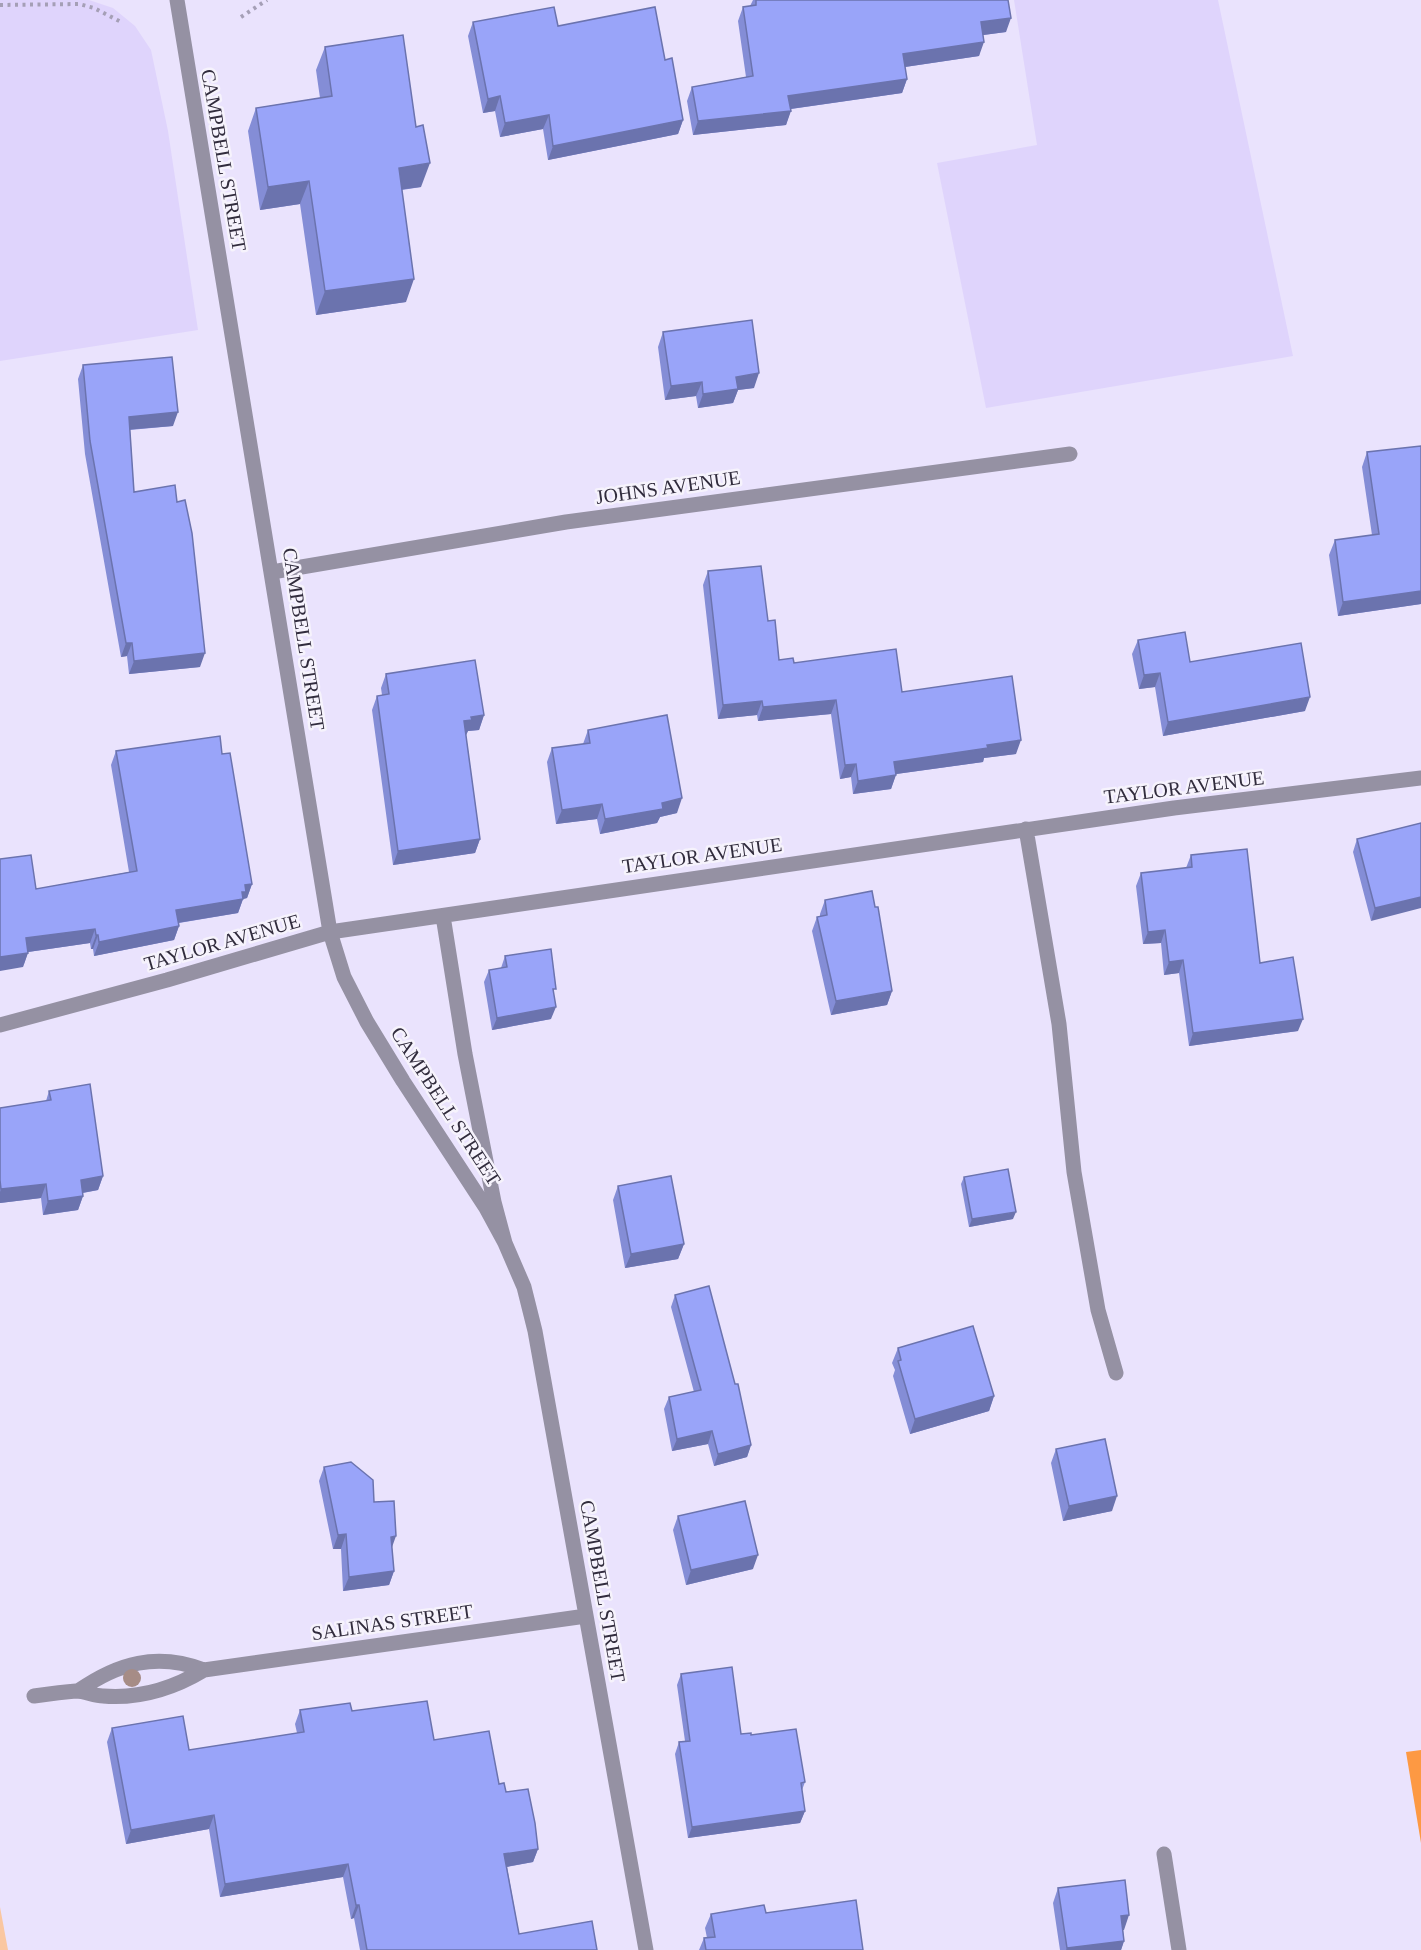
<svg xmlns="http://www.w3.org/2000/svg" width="1421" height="1950" font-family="'Times New Roman',serif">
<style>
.built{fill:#dfd4fc}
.green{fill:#fac7a1}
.forest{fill:#fd9943}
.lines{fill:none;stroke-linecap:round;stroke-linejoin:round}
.path{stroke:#a59fb6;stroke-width:4;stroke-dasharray:3 4.5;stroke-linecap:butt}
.minor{stroke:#9591a3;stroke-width:15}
.tree{fill:#a68c86}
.wall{fill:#848dd6}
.shaded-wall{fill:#6b73ae}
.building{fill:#99a4f9;stroke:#6b73ae;stroke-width:1.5}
.labels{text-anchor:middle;stroke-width:5;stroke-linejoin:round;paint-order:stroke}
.street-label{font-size:20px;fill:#312c3d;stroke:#f6f3fc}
</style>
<rect width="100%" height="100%" fill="#eae3fd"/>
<!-- built -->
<path class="built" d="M 0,0 L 89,0 L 113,8 L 135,26 L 151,50 L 168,131 L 198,330 L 0,361 Z
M 1014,0 L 1218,0 L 1293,356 L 986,408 L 937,163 L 1037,145 Z"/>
<!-- green -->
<path class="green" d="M 0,1907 L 8,1950 L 0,1950 Z"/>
<!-- forest -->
<path class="forest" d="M 1421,1750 L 1421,1843 L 1406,1752 Z"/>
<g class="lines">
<!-- path -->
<path class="path" d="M 0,5 L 79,4 L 94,8 L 123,23
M 241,17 L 267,0"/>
<!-- minor -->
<path class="minor" d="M 177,0 L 330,932 L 344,977 L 367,1022 L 403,1081 L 486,1208 L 505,1243
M 272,572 L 566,522 L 1070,454
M 1026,829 L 1059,1024 L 1074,1172 L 1098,1310 L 1116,1373
M 443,916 L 465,1054 L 494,1202 L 505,1243 L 524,1287 L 535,1331 L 646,1950
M 0,1025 L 167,980 L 330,932 L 1174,808 L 1421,778
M 78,1691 C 118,1663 157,1652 204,1670
M 34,1696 C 48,1694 62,1692 76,1691 C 85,1691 94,1696 103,1696 C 139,1699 174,1688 204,1670 L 586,1616
M 1164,1854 L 1179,1950"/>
</g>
<!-- trees -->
<circle class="tree" cx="132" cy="1678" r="9"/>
<!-- wall -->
<path class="wall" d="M 753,0 L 1008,0 L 1006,32 L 983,35 L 979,56 L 905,67 L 907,79 L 902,93 L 791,109 L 786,125 L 693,135 L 687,101 L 692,87 L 746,77 L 738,21 L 743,7 L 750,6 Z
M 473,22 L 558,26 L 665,60 L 683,120 L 678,134 L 548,160 L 543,129 L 500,137 L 495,111 L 483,113 L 468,36 Z
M 325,47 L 421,187 L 402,190 L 406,302 L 316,315 L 300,204 L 260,210 L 248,131 L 256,108 L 320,98 L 316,70 Z
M 663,332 L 754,388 L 738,390 L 733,403 L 698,408 L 696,396 L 665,400 L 658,347 Z
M 83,365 L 173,426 L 130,430 L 134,492 L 200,667 L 129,674 L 127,656 L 121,657 L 85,454 L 78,379 Z
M 1367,452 L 1421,604 L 1338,616 L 1329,555 L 1335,540 L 1372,535 L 1362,467 Z
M 708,571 L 768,621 L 779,660 L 902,692 L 1016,754 L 984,758 L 983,762 L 896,774 L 891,789 L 853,794 L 851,777 L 840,779 L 831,714 L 758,721 L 757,715 L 718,719 L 703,585 Z
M 1138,640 L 1190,662 L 1305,711 L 1163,736 L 1155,687 L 1139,689 L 1132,654 Z
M 386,674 L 484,715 L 479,730 L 468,731 L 466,735 L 480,839 L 475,853 L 393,865 L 372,710 L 377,696 L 382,695 L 381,688 Z
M 588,730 L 677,813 L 660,817 L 657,823 L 600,834 L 597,819 L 556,824 L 547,762 L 552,748 L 583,744 Z
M 116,751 L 222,754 L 252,884 L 247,898 L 243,899 L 238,913 L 179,923 L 179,926 L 174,940 L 94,956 L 93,949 L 91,949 L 90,943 L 28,952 L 23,967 L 36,889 L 129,872 L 111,765 Z
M 1421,823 L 1371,921 L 1353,852 L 1357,839 Z
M 1191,855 L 1260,963 L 1298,1031 L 1189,1046 L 1179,973 L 1164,975 L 1161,943 L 1143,944 L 1136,886 L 1141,873 L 1186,868 Z
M 825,900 L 875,907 L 892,991 L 887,1005 L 831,1015 L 812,931 L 817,917 L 820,917 L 820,914 Z
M 505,956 L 551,1019 L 492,1030 L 484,982 L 489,970 L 501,968 Z
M 49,1091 L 103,1176 L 98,1190 L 83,1193 L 83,1196 L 78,1210 L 43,1215 L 41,1198 L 0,1203 L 0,1108 L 46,1101 Z
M 964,1177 L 1013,1219 L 969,1227 L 961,1184 Z
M 618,1186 L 684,1244 L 678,1259 L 625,1268 L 613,1200 Z
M 675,1295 L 751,1445 L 747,1457 L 714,1466 L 708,1444 L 672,1451 L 664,1409 L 669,1397 L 694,1392 L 671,1307 Z
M 898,1348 L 994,1396 L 989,1411 L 910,1434 L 893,1376 L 895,1370 L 892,1363 Z
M 1056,1449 L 1112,1511 L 1063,1521 L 1051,1463 Z
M 324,1467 L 374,1502 L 392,1548 L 394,1571 L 389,1585 L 343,1591 L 341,1549 L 333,1549 L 319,1481 Z
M 678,1516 L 753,1569 L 686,1585 L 673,1530 Z
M 681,1674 L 741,1734 L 751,1735 L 805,1782 L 802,1790 L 805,1811 L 800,1823 L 688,1838 L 675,1754 L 679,1742 L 685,1741 L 677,1685 Z
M 300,1710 L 352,1711 L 434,1740 L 499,1784 L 506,1792 L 538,1849 L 533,1862 L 507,1867 L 519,1934 L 597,1950 L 360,1950 L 354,1918 L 351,1919 L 343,1877 L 220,1897 L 209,1829 L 126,1844 L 107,1742 L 112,1728 L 189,1750 L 297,1733 L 295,1724 Z
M 1058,1888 L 1124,1930 L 1123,1930 L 1124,1941 L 1121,1950 L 1060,1950 L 1053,1903 Z
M 766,1913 L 863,1950 L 699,1950 L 704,1938 L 707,1938 L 705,1928 L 711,1914 Z"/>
<!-- shaded-wall -->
<path class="shaded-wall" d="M 1011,18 L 1006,32 L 976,36 L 981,22 Z
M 984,42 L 979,56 L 898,68 L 903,54 Z
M 907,79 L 902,93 L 783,110 L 788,96 Z
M 500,96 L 495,111 L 483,113 L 488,99 Z
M 791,111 L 786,125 L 693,135 L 698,121 Z
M 549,115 L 543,129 L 500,137 L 505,123 Z
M 683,120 L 678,134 L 548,160 L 553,146 Z
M 430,163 L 421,187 L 390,191 L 399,168 Z
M 309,181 L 300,204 L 260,210 L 268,187 Z
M 414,279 L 406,302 L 316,315 L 325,291 Z
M 759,373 L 754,388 L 738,390 L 733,403 L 698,408 L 703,394 L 736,377 Z
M 702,382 L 696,396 L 665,400 L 671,386 Z
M 178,412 L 173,426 L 124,430 L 129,417 Z
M 1421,591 L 1421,604 L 1338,616 L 1343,602 Z
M 126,643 L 132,643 L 127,656 L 121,657 Z
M 205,653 L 200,667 L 129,674 L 134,661 Z
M 1160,673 L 1155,687 L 1139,689 L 1144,675 Z
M 1310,697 L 1305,711 L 1163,736 L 1168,722 Z
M 836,700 L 831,714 L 758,721 L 763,707 Z
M 762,701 L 757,715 L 718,719 L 723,705 Z
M 484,715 L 479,730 L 468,731 L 466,735 L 458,736 L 464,721 L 471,717 Z
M 1021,740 L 1016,754 L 984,758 L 983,762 L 889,775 L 894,762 L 987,745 Z
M 856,764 L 851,777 L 840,779 L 845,765 Z
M 896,775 L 891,789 L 853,794 L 858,781 Z
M 682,798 L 677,813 L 660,817 L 657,823 L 600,834 L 605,819 L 662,803 Z
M 602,804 L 597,819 L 556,824 L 562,810 Z
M 480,839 L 475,853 L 393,865 L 398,851 Z
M 252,884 L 247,898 L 243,899 L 238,913 L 171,924 L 176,910 L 245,885 Z
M 1421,897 L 1421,908 L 1371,921 L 1375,908 Z
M 179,926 L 174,940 L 94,956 L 99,942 Z
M 95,929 L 90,943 L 21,953 L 26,938 Z
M 1165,930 L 1161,943 L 1143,944 L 1148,932 Z
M 96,935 L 98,935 L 93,949 L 91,949 Z
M 28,953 L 23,967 L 0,971 L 0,957 Z
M 1183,960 L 1179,973 L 1164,975 L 1169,962 Z
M 892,991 L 887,1005 L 831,1015 L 836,1001 Z
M 556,1007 L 551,1019 L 492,1030 L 497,1018 Z
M 1303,1019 L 1298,1031 L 1189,1046 L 1193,1033 Z
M 103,1176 L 98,1190 L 76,1194 L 81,1180 Z
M 46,1184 L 41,1198 L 0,1203 L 0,1192 L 1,1189 Z
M 83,1196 L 78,1210 L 43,1215 L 48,1201 Z
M 1016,1212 L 1013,1219 L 969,1227 L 972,1219 Z
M 684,1244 L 678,1259 L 625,1268 L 631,1254 Z
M 994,1396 L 989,1411 L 910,1434 L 915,1419 Z
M 712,1431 L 708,1444 L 672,1451 L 677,1439 Z
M 751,1445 L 747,1457 L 714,1466 L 718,1454 Z
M 1117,1496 L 1112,1511 L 1063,1521 L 1069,1506 Z
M 346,1534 L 341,1549 L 333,1549 L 338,1535 Z
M 396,1536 L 391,1550 L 391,1537 Z
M 758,1555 L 753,1569 L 686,1585 L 691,1570 Z
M 394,1571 L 389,1585 L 343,1591 L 349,1577 Z
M 805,1811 L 800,1823 L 688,1838 L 692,1827 Z
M 214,1815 L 209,1829 L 126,1844 L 131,1830 Z
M 538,1849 L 533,1862 L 500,1868 L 504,1854 Z
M 348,1864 L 343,1877 L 220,1897 L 225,1884 Z
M 356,1905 L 359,1905 L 354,1918 L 351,1919 Z
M 1129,1915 L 1124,1930 L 1116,1931 L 1121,1916 Z
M 1124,1941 L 1121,1950 L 1066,1950 L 1067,1948 Z"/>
<!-- building -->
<path class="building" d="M 756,0 L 1008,0 L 1011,18 L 981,22 L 984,42 L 903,54 L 907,79 L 788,96 L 791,111 L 698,121 L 692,87 L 753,76 L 743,7 L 756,5 Z
M 554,7 L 558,26 L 655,7 L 665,60 L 672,58 L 683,120 L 553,146 L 549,115 L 505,123 L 500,96 L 488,99 L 473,22 Z
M 403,35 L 416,127 L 423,125 L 430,163 L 399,168 L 414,279 L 325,291 L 309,181 L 268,187 L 256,108 L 332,96 L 325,47 Z
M 752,320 L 759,373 L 736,377 L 738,389 L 703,394 L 702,382 L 671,386 L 663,332 Z
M 172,357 L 178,412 L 129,417 L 134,492 L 175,485 L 177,502 L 185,500 L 192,533 L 205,653 L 134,661 L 132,643 L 126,643 L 90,441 L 83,365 Z
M 1421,446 L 1421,591 L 1343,602 L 1335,540 L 1379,534 L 1367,452 Z
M 761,566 L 768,621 L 775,620 L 779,660 L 793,658 L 794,663 L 896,649 L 902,692 L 1012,676 L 1021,740 L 987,745 L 988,748 L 894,762 L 896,775 L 858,781 L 856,764 L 845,765 L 836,700 L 763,707 L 762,701 L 723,705 L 708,571 Z
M 1185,632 L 1190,662 L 1301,643 L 1310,697 L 1168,722 L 1160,673 L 1144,675 L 1138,640 Z
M 475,660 L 484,715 L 471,717 L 472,720 L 464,721 L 480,839 L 398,851 L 377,696 L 389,694 L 386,674 Z
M 667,715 L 682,798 L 662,803 L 663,809 L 605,819 L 602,804 L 562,810 L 552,748 L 590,743 L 588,730 Z
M 220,736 L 222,754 L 230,753 L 252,884 L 245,885 L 246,892 L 242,892 L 243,899 L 176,910 L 179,926 L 99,942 L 98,935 L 96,935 L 95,929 L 26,938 L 28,953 L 0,957 L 0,859 L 31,855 L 36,889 L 137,871 L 116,751 Z
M 1421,823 L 1421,897 L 1375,908 L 1357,839 Z
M 1247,849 L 1260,963 L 1293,957 L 1303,1019 L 1193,1033 L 1183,960 L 1169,962 L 1165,930 L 1148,932 L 1141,873 L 1192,867 L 1191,855 Z
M 872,891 L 875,907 L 878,907 L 892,991 L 836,1001 L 817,917 L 827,915 L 825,900 Z
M 551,949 L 556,989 L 553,989 L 556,1007 L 497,1018 L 489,970 L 507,967 L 505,956 Z
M 90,1084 L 103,1176 L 81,1180 L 83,1196 L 48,1201 L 46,1184 L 1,1189 L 0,1180 L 0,1108 L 51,1100 L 49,1091 Z
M 1008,1169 L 1016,1212 L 972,1219 L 964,1177 Z
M 671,1176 L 684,1244 L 631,1254 L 618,1186 Z
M 709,1286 L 735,1384 L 738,1384 L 751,1445 L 718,1454 L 712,1431 L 677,1439 L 669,1397 L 701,1390 L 675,1295 Z
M 973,1326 L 994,1396 L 915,1419 L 898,1361 L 901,1360 L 898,1348 Z
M 1105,1439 L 1117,1496 L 1069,1506 L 1056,1449 Z
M 351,1462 L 373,1480 L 374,1502 L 394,1501 L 396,1536 L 391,1537 L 394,1571 L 349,1577 L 346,1534 L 338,1535 L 324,1467 Z
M 745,1501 L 758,1555 L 691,1570 L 678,1516 Z
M 732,1667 L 741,1734 L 751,1733 L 751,1735 L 796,1729 L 805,1782 L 801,1783 L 805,1811 L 692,1827 L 679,1742 L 690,1741 L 681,1674 Z
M 427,1701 L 434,1740 L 489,1731 L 499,1784 L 504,1783 L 506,1792 L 528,1789 L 535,1823 L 538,1849 L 504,1854 L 519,1934 L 592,1921 L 597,1950 L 367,1950 L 359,1905 L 356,1905 L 348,1864 L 225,1884 L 214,1815 L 131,1830 L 112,1728 L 183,1716 L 189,1750 L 304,1732 L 300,1710 L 350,1703 L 352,1711 Z
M 1125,1880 L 1129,1915 L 1121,1916 L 1124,1941 L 1067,1948 L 1058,1888 Z
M 856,1900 L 863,1950 L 706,1950 L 704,1938 L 715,1937 L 711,1914 L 764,1905 L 766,1913 Z"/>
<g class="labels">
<!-- street labels -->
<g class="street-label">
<text transform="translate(224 160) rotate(80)" y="7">CAMPBELL STREET</text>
<text transform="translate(668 487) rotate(-8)" y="7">JOHNS AVENUE</text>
<text transform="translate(304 639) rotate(81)" y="7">CAMPBELL STREET</text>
<text transform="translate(1184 787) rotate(-7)" y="7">TAYLOR AVENUE</text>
<text transform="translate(702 855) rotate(-8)" y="7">TAYLOR AVENUE</text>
<text transform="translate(222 942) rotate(-16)" y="7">TAYLOR AVENUE</text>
<text transform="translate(446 1106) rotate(57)" y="7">CAMPBELL STREET</text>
<text transform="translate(603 1591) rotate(80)" y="7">CAMPBELL STREET</text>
<text transform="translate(392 1622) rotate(-8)" y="7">SALINAS STREET</text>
</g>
</g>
</svg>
